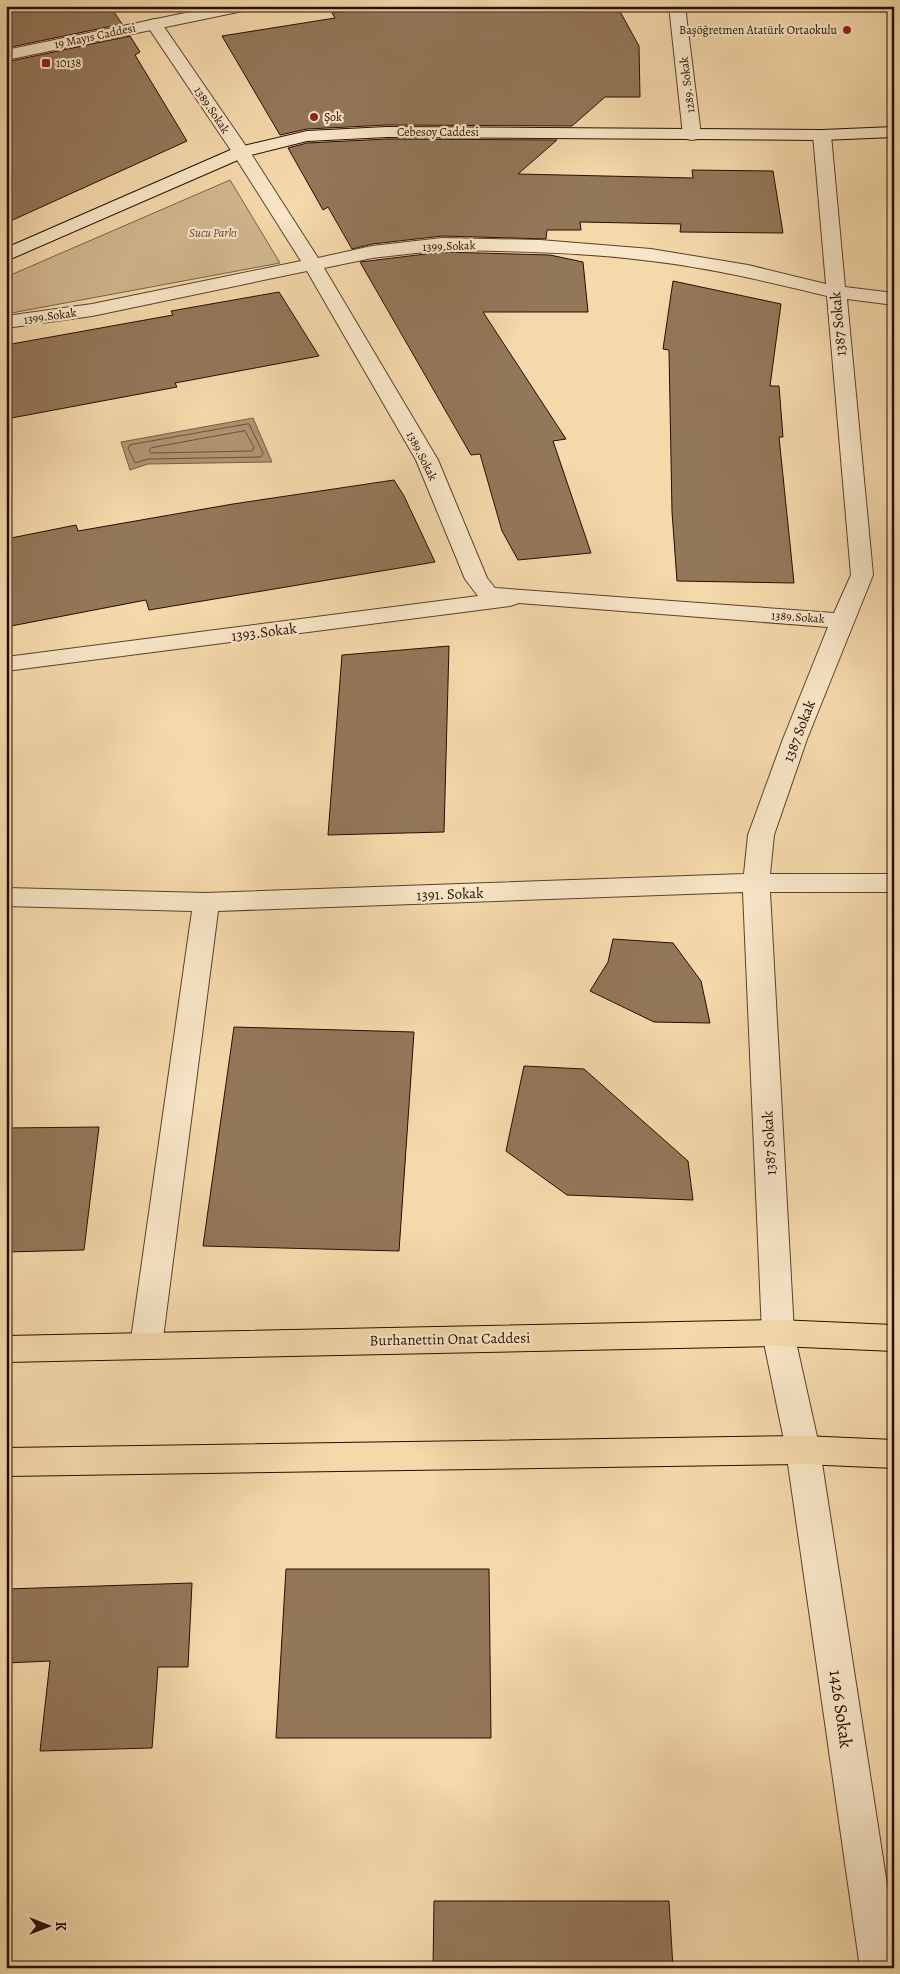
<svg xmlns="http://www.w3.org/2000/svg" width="900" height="1974" font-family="Alegreya,serif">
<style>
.green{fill:#d1b68e;stroke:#7d6147}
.water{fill:#af9371;stroke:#795d44}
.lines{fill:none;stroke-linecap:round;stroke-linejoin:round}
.shore{stroke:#6c5038;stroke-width:1}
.building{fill:#937759;stroke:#290c00}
.minor-casing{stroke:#5c3f2b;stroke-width:2}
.tertiary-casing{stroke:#5c3f2b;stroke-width:2}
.secondary-casing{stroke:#290c00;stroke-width:2}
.primary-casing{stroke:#290c00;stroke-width:2}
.minor{fill:#f8e6c8;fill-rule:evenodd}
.tertiary{fill:#f8e6c8;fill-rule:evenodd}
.secondary{fill:#f8e6c8;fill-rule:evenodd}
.primary{fill:#f4d9ab;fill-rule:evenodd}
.poi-dot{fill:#8f2418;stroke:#f8e6c8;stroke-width:2}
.labels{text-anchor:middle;stroke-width:4.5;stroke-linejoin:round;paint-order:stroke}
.far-poi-label{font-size:12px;fill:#290c00;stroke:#f8e6c8;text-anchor:start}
.far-street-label{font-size:12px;fill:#290c00;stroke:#f8e6c8}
.far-park-label{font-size:12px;font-style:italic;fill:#644832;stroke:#f8e6c8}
.street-label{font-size:15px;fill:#290c00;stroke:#f8e6c8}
.near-street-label{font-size:18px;fill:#290c00;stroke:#f8e6c8}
</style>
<rect width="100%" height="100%" fill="#f4d9ab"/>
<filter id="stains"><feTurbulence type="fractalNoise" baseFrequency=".004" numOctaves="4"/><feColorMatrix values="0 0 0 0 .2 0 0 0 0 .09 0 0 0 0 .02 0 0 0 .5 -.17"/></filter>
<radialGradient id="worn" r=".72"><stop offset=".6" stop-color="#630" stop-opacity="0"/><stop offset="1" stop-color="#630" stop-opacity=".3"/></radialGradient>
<!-- green -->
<path class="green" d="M 230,180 L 280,263 L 6,314 L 6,277 Z"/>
<!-- water -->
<path class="water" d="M 253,418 L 272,462 L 148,464 L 130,470 L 121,442 Z"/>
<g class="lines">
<!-- shore -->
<path class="shore" d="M 249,424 L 263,453 L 261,457 L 148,459 L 135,463 L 128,448 L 130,445 Z
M 245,431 L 254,447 L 252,451 L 151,453 L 149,451 L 151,448 Z"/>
</g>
<!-- building -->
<path class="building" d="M 6,6 L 110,6 L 122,24 L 6,48 Z
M 391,6 L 617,6 L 639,46 L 640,97 L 605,97 L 572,126 L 387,125 L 307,129 L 280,135 L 222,36 L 335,18 L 332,13 Z
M 130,36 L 140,52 L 135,55 L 187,141 L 6,223 L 6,62 Z
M 387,139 L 557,140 L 518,174 L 693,178 L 692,170 L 773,171 L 783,233 L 680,232 L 681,224 L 580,222 L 581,230 L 547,230 L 546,239 L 442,236 L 372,244 L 352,249 L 328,207 L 323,210 L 288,148 L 307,143 Z
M 442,252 L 550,255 L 583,262 L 588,312 L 483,312 L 566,439 L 553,441 L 591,553 L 518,560 L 502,531 L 480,454 L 471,455 L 360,262 Z
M 673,281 L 781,304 L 770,386 L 779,386 L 783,437 L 779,437 L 794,583 L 677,581 L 672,512 L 669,350 L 663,349 Z
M 279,292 L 319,356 L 175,383 L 177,387 L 6,419 L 6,345 L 173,315 L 171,311 Z
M 394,480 L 404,496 L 435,562 L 149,610 L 146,600 L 6,627 L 6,539 L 76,525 L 78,531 L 233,504 Z
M 449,646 L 444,832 L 328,835 L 342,655 Z
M 613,939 L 673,943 L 701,981 L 710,1023 L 654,1022 L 590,991 L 608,962 Z
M 234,1027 L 414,1032 L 399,1251 L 203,1246 Z
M 524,1066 L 584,1069 L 688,1161 L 693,1200 L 567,1195 L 506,1151 Z
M 99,1127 L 84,1250 L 6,1252 L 6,1128 Z
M 286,1569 L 489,1569 L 491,1738 L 276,1738 Z
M 192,1583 L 188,1667 L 158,1667 L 152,1748 L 40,1751 L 50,1661 L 6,1663 L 6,1589 Z
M 434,1901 L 669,1901 L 673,1968 L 433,1968 Z"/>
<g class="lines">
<!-- minor casing -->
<g class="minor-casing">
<path id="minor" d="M 669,6 L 685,6 L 701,135 L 698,139 L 692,140 L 686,139 L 683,135 Z
M 154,19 L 160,21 L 162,24 L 250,152 L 318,258 L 372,246 L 442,238 L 540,240 L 651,249 L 748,265 L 826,284 L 813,135 L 816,131 L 822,130 L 828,131 L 831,135 L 845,287 L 894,293 L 894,305 L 847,299 L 873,575 L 807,739 L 774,835 L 770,874 L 894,874 L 894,892 L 770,892 L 794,1333 L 820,1450 L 894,1930 L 894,1968 L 860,1968 L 786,1450 L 762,1333 L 743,892 L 218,911 L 162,1346 L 157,1355 L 146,1359 L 135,1355 L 130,1346 L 192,911 L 6,906 L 6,888 L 206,893 L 744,874 L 748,835 L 783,739 L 828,627 L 519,603 L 510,606 L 6,671 L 6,657 L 478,596 L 465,579 L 416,460 L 307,271 L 92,316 L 6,328 L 6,316 L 92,304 L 301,261 L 232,152 L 146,24 L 148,21 ZM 442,250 C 512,251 582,252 651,261 C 711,268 769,282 827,296 L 851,575 L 834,613 L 495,588 L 487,578 L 438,460 L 324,268 L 372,258 Z"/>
</g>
<!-- tertiary casing -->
<g class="tertiary-casing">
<path id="tertiary" d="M 219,6 L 251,6 L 249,9 L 243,11 L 6,60 L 6,50 Z"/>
</g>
<!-- secondary casing -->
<g class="secondary-casing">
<path id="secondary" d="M 387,127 L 822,130 L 894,127 L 894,137 L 822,140 L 387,137 L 307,141 L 247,156 L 6,261 L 6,248 L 235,148 L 307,131 Z"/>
</g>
<!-- primary casing -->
<g class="primary-casing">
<path id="primary" d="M 778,1320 L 894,1325 L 894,1351 L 778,1346 L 6,1362 L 6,1336 Z
M 803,1436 L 894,1440 L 894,1468 L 803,1464 L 6,1476 L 6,1448 Z"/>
</g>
<!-- minor -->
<use href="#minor" class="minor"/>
<!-- tertiary -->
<use href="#tertiary" class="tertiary"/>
<!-- secondary -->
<use href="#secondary" class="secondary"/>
<!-- primary -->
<use href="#primary" class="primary"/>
</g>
<!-- markers -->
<g class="poi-dot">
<circle cx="847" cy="30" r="5"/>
<rect x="41" y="58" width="10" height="10" rx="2.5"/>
<circle cx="314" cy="117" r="5"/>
</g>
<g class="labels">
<!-- far-poi labels -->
<g class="far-poi-label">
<text x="837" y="34" text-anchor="end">Başöğretmen Atatürk Ortaokulu</text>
<text x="56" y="67">10138</text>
<text x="324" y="121">Şok</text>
</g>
<!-- far-street labels -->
<g class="far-street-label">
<text transform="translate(95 36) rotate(-12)" y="4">19 Mayıs Caddesi</text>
<text transform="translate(687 85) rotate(-97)" y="4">1289. Sokak</text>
<text transform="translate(212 110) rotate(56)" y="4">1389.Sokak</text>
<text x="438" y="136">Cebesoy Caddesi</text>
<text transform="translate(449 246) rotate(-2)" y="4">1399.Sokak</text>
<text transform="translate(50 316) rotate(-8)" y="4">1399.Sokak</text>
<text transform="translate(422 456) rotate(63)" y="4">1389.Sokak</text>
<text transform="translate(798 617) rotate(4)" y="4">1389.Sokak</text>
</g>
<!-- far-park labels -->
<g class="far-park-label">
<text x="213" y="237">Sucu Parkı</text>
</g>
<!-- street labels -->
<g class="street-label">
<text transform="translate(838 324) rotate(-95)" y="5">1387 Sokak</text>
<text transform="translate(264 632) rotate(-7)" y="5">1393.Sokak</text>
<text transform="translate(799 731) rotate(-69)" y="5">1387 Sokak</text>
<text transform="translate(450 894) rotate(-2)" y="5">1391. Sokak</text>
<text transform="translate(769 1143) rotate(-93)" y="5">1387 Sokak</text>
<text transform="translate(450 1339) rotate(-1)" y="5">Burhanettin Onat Caddesi</text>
</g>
<!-- near-street labels -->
<g class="near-street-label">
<text transform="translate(841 1709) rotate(82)" y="6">1426 Sokak</text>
</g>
</g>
<!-- margin -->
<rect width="900" height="1974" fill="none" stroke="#f4d9ab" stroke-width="25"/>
<rect x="8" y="8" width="885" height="1959" fill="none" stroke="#290c00" stroke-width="2.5"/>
<rect x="12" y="12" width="875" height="1949" fill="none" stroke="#290c00"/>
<!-- north arrow -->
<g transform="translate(48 1926) rotate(90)" stroke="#f8e6c8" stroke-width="4" paint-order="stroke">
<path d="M0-4L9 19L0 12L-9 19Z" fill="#290c00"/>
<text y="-8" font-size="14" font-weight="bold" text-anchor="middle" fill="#290c00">K</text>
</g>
<rect width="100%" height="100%" filter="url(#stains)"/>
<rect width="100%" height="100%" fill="url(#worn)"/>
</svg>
